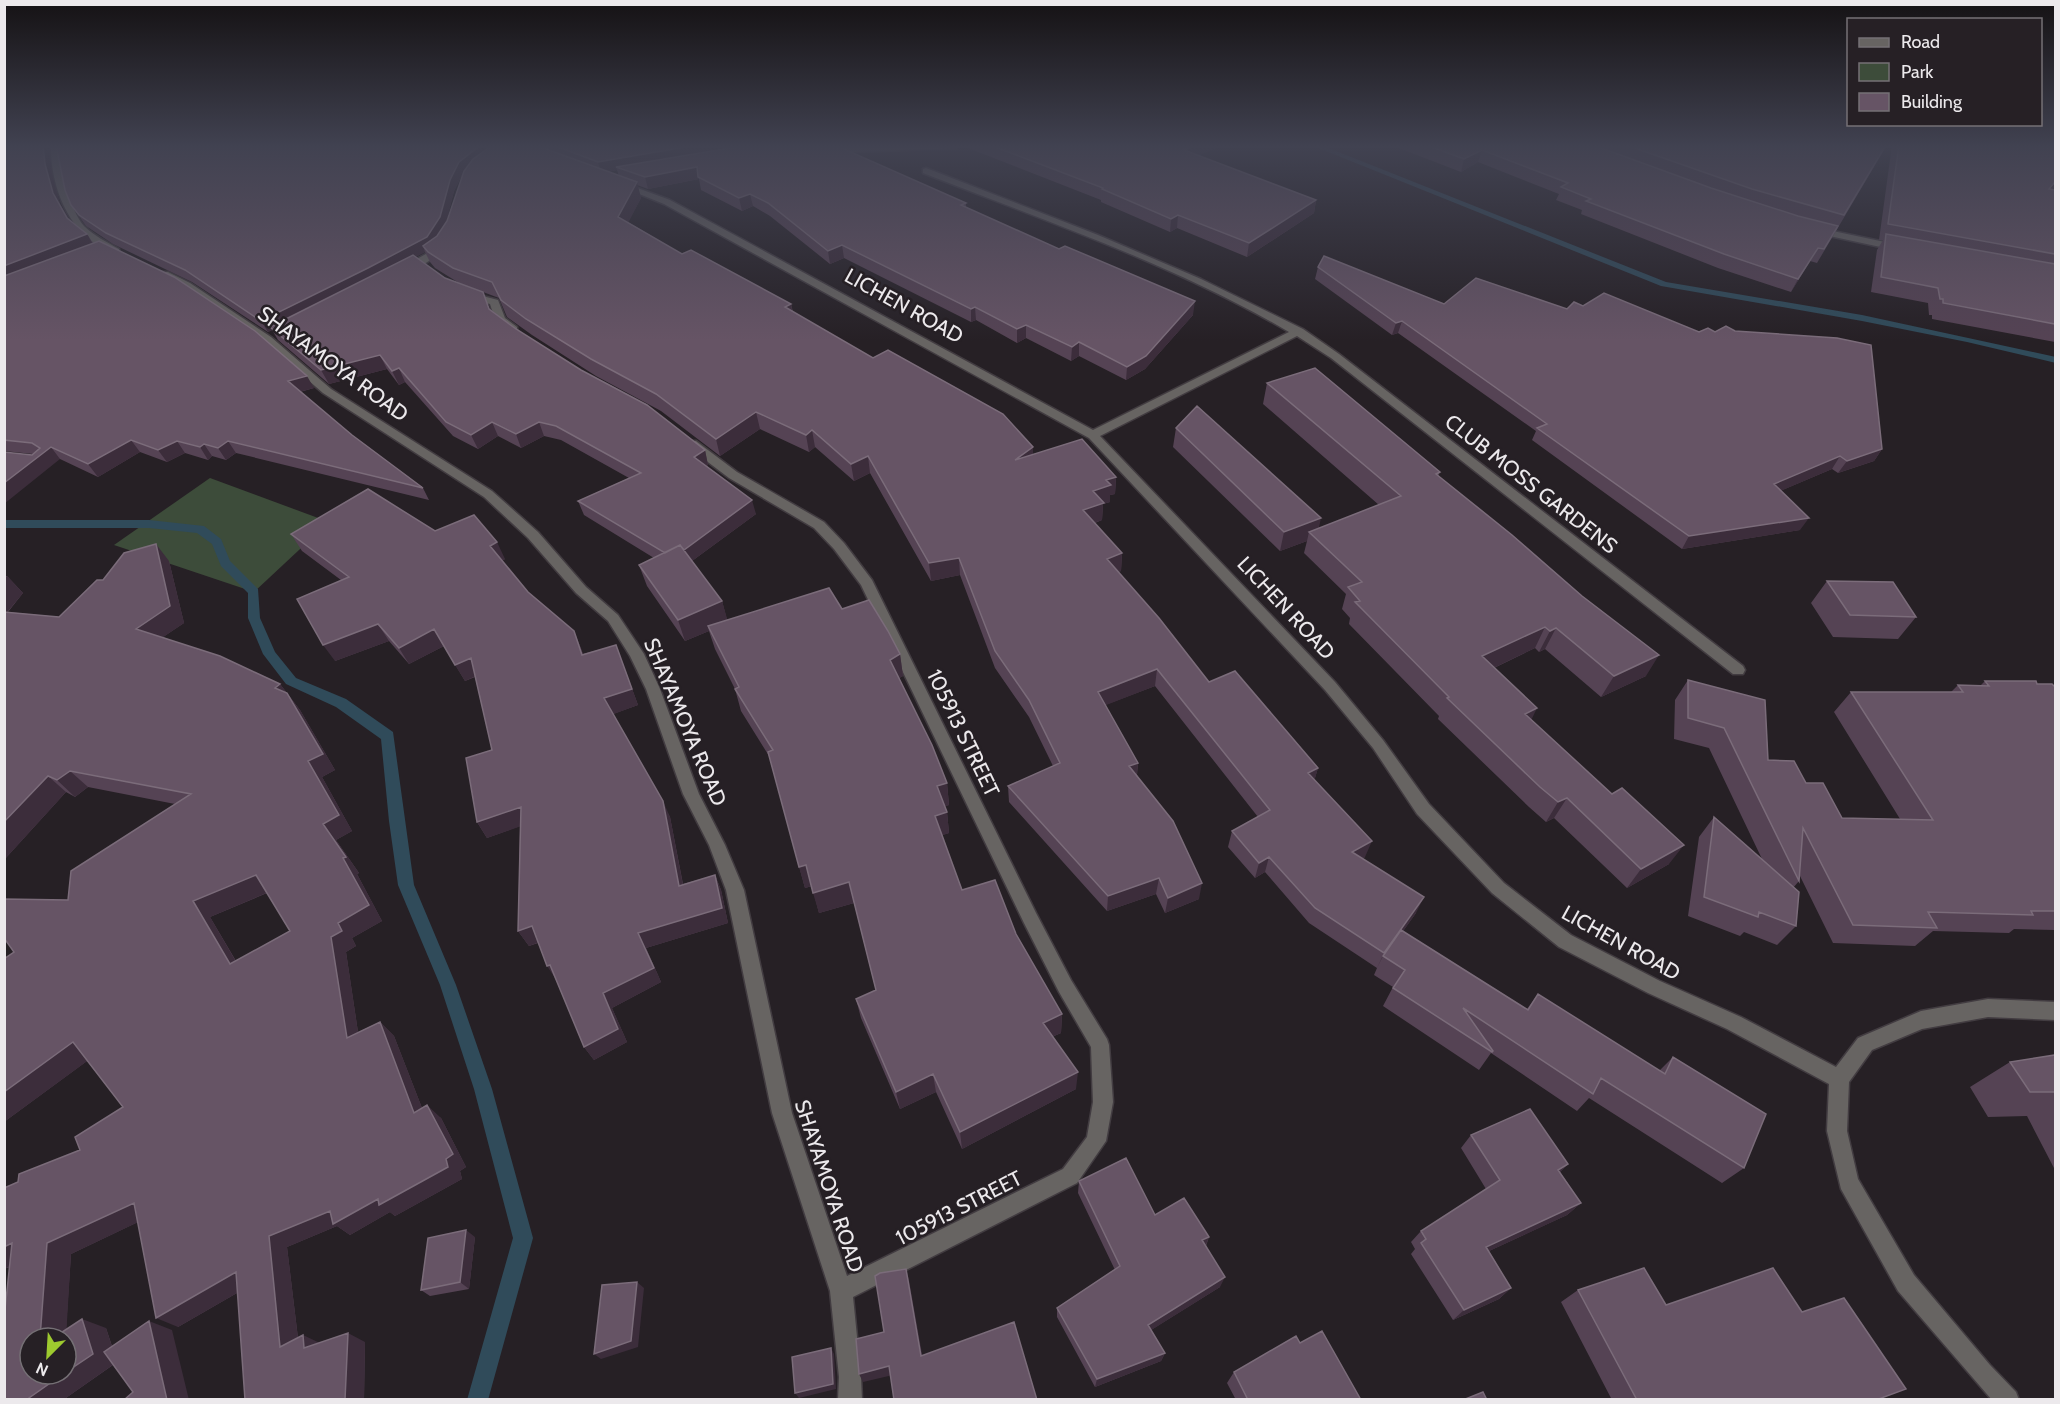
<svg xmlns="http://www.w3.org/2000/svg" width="2060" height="1404" font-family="Cabin,sans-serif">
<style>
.green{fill:#3d4c3a}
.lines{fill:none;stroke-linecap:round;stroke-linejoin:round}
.stream{fill:#304b5a;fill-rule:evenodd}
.street-casing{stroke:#423c41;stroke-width:3}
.street{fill:#676462;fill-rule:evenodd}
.wall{fill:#554354;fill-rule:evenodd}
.shaded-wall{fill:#3c2d3b}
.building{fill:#665465;stroke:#7b6c7a;stroke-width:1.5;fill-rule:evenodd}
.labels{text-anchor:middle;stroke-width:5;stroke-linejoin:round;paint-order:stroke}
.street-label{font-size:21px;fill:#ece9ec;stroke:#262025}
</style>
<rect width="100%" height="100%" fill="#262025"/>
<!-- green -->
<path class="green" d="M 210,478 L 329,522 L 254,592 L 114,545 Z"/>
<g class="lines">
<!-- stream -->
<path class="stream" d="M 1311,145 L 1321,145 L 1666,282 L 1862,315 L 2056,357 L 2056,363 L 1967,342 L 1862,321 L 1661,286 Z
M 4,520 L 149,520 L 204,526 L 221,539 L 230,561 L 258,589 L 260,618 L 275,652 L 296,678 L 346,699 L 393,732 L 414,885 L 456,985 L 492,1089 L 533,1238 L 488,1400 L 467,1400 L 513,1238 L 474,1089 L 440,985 L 398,885 L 389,821 L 381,739 L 336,707 L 286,684 L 263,654 L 248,618 L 248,593 L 221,566 L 212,544 L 197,533 L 149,528 L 4,528 Z"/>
<!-- street casing -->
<g class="street-casing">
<path id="street" d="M 51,145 L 59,145 C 59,166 70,210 84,226 C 94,236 107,242 119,249 L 119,253 C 113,254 108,251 102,248 C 67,229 50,184 51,145 Z
M 900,145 L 961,145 L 957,148 L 826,153 L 822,150 L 826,147 Z
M 926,168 L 1098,235 L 1201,279 L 1303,329 L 1339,354 L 1743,666 L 1745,670 L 1743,674 L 1733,674 L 1331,358 L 1297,336 L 1100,436 L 1335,682 L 1383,740 L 1429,804 L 1504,883 L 1571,935 L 1660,981 L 1741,1017 L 1836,1067 L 1858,1038 L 1921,1011 L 1988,999 L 2056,1002 L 2056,1020 L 1988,1017 L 1922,1029 L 1872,1050 L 1849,1082 L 1847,1131 L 1858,1179 L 1914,1275 L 1990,1365 L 2016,1392 L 2019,1400 L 1992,1400 L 1898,1291 L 1841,1189 L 1827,1131 L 1829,1084 L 1727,1029 L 1648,993 L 1559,947 L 1492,893 L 1417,814 L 1373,748 L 1325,690 L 1089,438 L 664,204 L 617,185 L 624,183 L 670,200 L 1093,430 L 1289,332 C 1175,265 1046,221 923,173 L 923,169 Z
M 1814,227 L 1899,245 L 1904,248 L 1899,251 L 1811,232 L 1811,228 Z
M 440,242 L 448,244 C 440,255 413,274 399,273 L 399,269 L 433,250 Z
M 160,272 L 168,272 L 190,283 L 271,337 L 331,389 L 492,491 L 538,532 L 586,587 L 618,615 L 644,654 L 660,689 L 699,794 L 725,845 L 744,890 L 792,1113 L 847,1276 L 1063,1169 L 1087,1137 L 1093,1102 L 1091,1047 L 1059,992 L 1024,923 L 861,585 L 834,549 L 814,528 L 729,478 L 688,447 L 688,441 L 696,441 L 737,472 L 824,522 L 844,543 L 872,580 L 1036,913 L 1071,980 L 1107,1039 L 1109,1045 L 1113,1102 L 1106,1141 L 1077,1183 L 853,1297 L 861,1377 L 862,1400 L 838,1400 L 839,1377 L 830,1291 L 772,1113 L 726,890 L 709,845 L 683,794 L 646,689 L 630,656 L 608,621 L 576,593 L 528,538 L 484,497 L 323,393 L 263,341 L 182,287 L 160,276 Z
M 467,292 L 498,300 L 505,318 L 517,327 L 517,331 C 501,333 494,317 490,304 L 463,297 L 462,295 Z"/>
</g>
<!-- street -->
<use href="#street" class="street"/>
</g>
<!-- wall -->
<path class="wall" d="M 4,145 L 49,145 L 52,175 L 60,204 L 69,219 L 87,234 L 93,243 L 314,388 L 300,392 L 352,435 L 423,488 L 429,500 L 236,453 L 226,460 L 212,456 L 208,460 L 185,453 L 167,462 L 140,452 L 98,477 L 60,459 L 32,455 L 33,454 L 4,451 Z
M 56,145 L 835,145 L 966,203 L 966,207 L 1193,315 L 1145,369 L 1126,380 L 1079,356 L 1071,361 L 1026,338 L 1017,343 L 976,320 L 971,322 L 844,258 L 830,264 L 770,216 L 753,206 L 742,211 L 701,190 L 699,179 L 648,189 L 637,185 L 641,198 L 628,222 L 682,254 L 791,304 L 793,312 L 873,358 L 1033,447 L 1033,454 L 1116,477 L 1115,494 L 1110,495 L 1110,502 L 1103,504 L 1102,520 L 1095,523 L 1122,553 L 1121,571 L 1118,572 L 1209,682 L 1318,768 L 1314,781 L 1365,857 L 1362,859 L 1416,913 L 1403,931 L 1527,1009 L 1538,994 L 1659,1071 L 1673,1057 L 1744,1168 L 1722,1183 L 1589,1098 L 1577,1111 L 1491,1053 L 1479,1070 L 1383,1006 L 1393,987 L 1374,975 L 1377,968 L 1309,923 L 1265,872 L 1255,878 L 1228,847 L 1232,831 L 1258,817 L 1155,686 L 1105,705 L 1138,763 L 1137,775 L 1199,899 L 1165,913 L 1156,894 L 1107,911 L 1009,802 L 1008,786 L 1053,766 L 1029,717 L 995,668 L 960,575 L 931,581 L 870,473 L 854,481 L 815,447 L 809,452 L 760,429 L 720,456 L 661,411 L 596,376 L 532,335 L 507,317 L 499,298 L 475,289 L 490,309 L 516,329 L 705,450 L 708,465 L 706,466 L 756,514 L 692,561 L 722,601 L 727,620 L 842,609 L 900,654 L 903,676 L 899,678 L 947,783 L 949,805 L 945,806 L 947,812 L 949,833 L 942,835 L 962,890 L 1016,934 L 1062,1014 L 1061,1033 L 1052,1037 L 1076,1089 L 962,1149 L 936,1092 L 900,1109 L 861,1018 L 856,999 L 876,991 L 854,903 L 819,913 L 812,886 L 805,888 L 769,756 L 741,711 L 735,689 L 715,649 L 709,631 L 685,641 L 647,586 L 639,565 L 654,558 L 584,515 L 578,501 L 629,478 L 561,440 L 544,436 L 521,448 L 498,436 L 478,449 L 453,436 L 405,382 L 399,385 L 387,369 L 329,384 L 278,340 L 272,330 L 268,332 L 192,282 L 113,244 L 86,226 L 71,205 ZM 617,170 L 619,176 L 608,172 ZM 463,173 L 447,221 L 446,222 L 454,191 ZM 425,252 L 430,262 L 435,268 L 459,283 L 445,278 L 415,257 Z
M 962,145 L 1223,145 L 1199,155 L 1209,160 L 1316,200 L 1314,213 L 1247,257 L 1177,228 L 1170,232 L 1101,202 L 1101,200 L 963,146 Z
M 1391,145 L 1887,145 L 1817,263 L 1810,261 L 1791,292 L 1718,268 L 1581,214 L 1582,210 L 1556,200 L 1559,194 L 1478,162 L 1461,172 Z
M 1892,145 L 2055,145 L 2053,190 L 2055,190 L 2055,342 L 1932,319 L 1932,315 L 1929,315 L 1928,303 L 1871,292 L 1877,250 L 1883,240 L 1879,240 Z
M 1318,267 L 1444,304 L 1882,449 L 1874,461 L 1838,473 L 1832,469 L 1780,491 L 1800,530 L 1682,549 L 1532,440 L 1536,431 L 1398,333 L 1392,335 L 1315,279 Z
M 1267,383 L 1440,472 L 1438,476 L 1646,676 L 1601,697 L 1545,649 L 1539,652 L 1535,648 L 1494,668 L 1531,719 L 1669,864 L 1627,888 L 1554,818 L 1546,822 L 1529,807 L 1438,719 L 1439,716 L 1349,624 L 1350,618 L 1342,609 L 1346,594 L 1304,553 L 1307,541 L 1280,551 L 1173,447 L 1176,428 L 1319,528 L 1379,505 L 1263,404 Z
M 435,531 L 505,559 L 502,561 L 528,592 L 574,631 L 583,654 L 616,645 L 638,705 L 613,714 L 670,817 L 683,884 L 715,875 L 721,890 L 728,923 L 646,948 L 661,982 L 612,1008 L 627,1042 L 594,1060 L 584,1047 L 556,980 L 538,943 L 529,946 L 518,931 L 520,826 L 487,838 L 477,822 L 492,750 L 475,677 L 465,681 L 444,646 L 409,664 L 389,641 L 335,661 L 341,580 L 302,551 L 291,534 Z
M 169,561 L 184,623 L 163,637 L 280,684 L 300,710 L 335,770 L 322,777 L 352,831 L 336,840 L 359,873 L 357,874 L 382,921 L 352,938 L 356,946 L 346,952 L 358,1032 L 380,1022 L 394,1036 L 422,1108 L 441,1118 L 466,1167 L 460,1171 L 462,1179 L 395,1216 L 390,1212 L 350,1235 L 337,1226 L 287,1247 L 298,1338 L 319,1343 L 365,1342 L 364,1400 L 237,1293 L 178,1327 L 138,1222 L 71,1254 L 66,1329 L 106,1328 L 112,1346 L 172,1330 L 133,1392 L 113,1365 L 63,1400 L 4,1400 L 10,1267 L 4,1269 L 4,1188 L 18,1182 L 80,1150 L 123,1107 L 87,1061 L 4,1122 L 4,959 L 14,952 L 68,900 L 175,804 L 88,787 L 75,797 L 66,792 L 4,860 L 4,576 L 7,576 L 23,593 L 8,612 L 59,617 L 103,580 ZM 267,893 L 290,931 L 236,961 L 210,917 Z
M 1827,581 L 1916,617 L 1898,639 L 1833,637 L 1811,603 Z
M 1688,680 L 1768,760 L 1806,783 L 1842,818 L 1900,819 L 1834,712 L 1851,692 L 1951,692 L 1958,685 L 1981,685 L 1985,681 L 2037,684 L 2055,686 L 2055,930 L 2014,929 L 2009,933 L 1933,931 L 1915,946 L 1833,943 L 1800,876 L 1799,881 L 1793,888 L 1796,926 L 1777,945 L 1744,932 L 1740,936 L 1688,916 L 1699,837 L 1714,817 L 1762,859 L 1709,748 L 1674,739 L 1675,700 Z
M 2055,1055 L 2055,1170 L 2027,1116 L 1988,1117 L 1970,1087 L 2010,1062 Z
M 1471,1135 L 1568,1164 L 1560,1172 L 1581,1203 L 1567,1215 L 1489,1251 L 1511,1288 L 1499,1299 L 1453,1320 L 1411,1254 L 1415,1249 L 1411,1242 L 1421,1231 L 1486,1189 L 1461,1148 Z
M 1079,1181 L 1155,1215 L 1209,1237 L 1206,1246 L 1220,1287 L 1151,1330 L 1165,1353 L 1161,1361 L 1095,1387 L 1057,1317 L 1057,1308 L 1115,1270 L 1078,1193 Z
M 475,1237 L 469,1289 L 430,1296 L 421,1290 Z
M 1578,1290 L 1666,1305 L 1802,1312 L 1876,1400 L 1612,1400 L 1561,1302 Z
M 1300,1343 L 1361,1400 L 1236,1400 L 1227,1383 L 1234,1372 Z"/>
<!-- shaded-wall -->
<path class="shaded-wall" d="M 43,145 L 49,145 L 52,175 L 60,204 L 75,229 L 53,193 L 45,164 Z
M 481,145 L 510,145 L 463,173 L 454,191 L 445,228 L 431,248 L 423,246 L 425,252 L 374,280 L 270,327 L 272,330 L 268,332 L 261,321 L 450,180 L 459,162 Z
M 697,145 L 737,145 L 738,149 L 616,167 L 617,170 L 601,173 L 598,162 Z
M 1196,145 L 1223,145 L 1183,162 L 1184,150 Z
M 1482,150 L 1478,162 L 1461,172 L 1464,159 Z
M 697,167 L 699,179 L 648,189 L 645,177 Z
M 637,182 L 641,198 L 623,233 L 618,217 Z
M 2055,182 L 2055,187 L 2038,204 L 2049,189 Z
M 750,194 L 753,206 L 742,211 L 739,198 Z
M 1316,200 L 1314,213 L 1247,257 L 1249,243 Z
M 1178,215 L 1177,228 L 1170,232 L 1171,219 Z
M 87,234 L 94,246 L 4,280 L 4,266 Z
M 842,245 L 844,258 L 830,264 L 828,251 Z
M 1818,248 L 1810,261 L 1791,292 L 1798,279 Z
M 1195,301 L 1193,315 L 1145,369 L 1126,380 L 1127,367 Z
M 791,304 L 794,320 L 785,307 Z
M 975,307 L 976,320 L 971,322 L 971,309 Z
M 1402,321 L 1398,333 L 1392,335 L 1396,323 Z
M 1026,325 L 1026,338 L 1017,343 L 1017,329 Z
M 1079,342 L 1079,356 L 1071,361 L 1072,347 Z
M 380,355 L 387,369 L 329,384 L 321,370 Z
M 399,368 L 405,382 L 399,385 L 392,371 Z
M 307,376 L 314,388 L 295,393 L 288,381 Z
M 756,412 L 760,429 L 720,456 L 716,439 Z
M 492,422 L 498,436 L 478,449 L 471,435 Z
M 539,422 L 544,436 L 521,448 L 516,434 Z
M 812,430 L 815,447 L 809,452 L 806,435 Z
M 131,440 L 140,452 L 98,477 L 88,464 Z
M 177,441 L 185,453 L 167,462 L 158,450 Z
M 228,441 L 236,453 L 226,460 L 218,448 Z
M 204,444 L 212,456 L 208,460 L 200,447 Z
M 51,447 L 60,459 L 4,504 L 4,483 Z
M 1033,447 L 1033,464 L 1015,460 Z
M 1882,449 L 1874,461 L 1838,473 L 1847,461 Z
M 705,450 L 708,465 L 698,471 L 694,457 Z
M 868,456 L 870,473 L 854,481 L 851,464 Z
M 1840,456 L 1832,469 L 1766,497 L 1774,484 Z
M 1116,477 L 1115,494 L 1110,495 L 1110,502 L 1103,504 L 1102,520 L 1083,527 L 1083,510 L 1093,491 L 1106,480 Z
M 752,500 L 756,514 L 677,572 L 673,557 Z
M 1321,518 L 1317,537 L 1309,532 L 1307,541 L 1280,551 L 1284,532 Z
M 1809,518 L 1800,530 L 1682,549 L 1689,536 Z
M 497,542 L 505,559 L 498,563 L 490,546 Z
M 156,544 L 169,561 L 184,623 L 150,646 L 136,629 Z
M 1122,553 L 1121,571 L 1106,576 L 1107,559 Z
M 959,558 L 960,575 L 931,581 L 929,563 Z
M 7,576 L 23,593 L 4,616 L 4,579 Z
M 722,601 L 728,622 L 708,626 L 709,631 L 685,641 L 678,620 Z
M 378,624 L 389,641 L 335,661 L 323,645 Z
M 1545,627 L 1535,648 L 1473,678 L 1482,656 Z
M 1556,628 L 1545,649 L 1539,652 L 1550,631 Z
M 434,629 L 444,646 L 409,664 L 399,648 Z
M 574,631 L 581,648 L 589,672 L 582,655 Z
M 616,645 L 638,705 L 611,715 L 604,698 Z
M 900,654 L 903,676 L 893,682 L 890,660 Z
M 1659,655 L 1646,676 L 1601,697 L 1614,676 Z
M 471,658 L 480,674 L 465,681 L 455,665 Z
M 1157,669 L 1155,686 L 1096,709 L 1098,692 Z
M 280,684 L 300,710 L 335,770 L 322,777 L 352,831 L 336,840 L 359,873 L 357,874 L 382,921 L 352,938 L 356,946 L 346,952 L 361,1052 L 347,1038 L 331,937 L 338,923 L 343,858 L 323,824 L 308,761 L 275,688 Z
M 1537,708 L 1527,729 L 1525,714 Z
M 1138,763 L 1136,780 L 1129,766 Z
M 1318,768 L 1313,785 L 1308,773 Z
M 70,771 L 88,787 L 75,797 L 57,780 Z
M 48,776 L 66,792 L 4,860 L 4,822 Z
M 947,783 L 949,805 L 940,808 L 937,786 Z
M 1567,798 L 1554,818 L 1546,822 L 1558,802 Z
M 663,801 L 670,817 L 686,901 L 679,886 Z
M 521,807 L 530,823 L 487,838 L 477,822 Z
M 947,812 L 949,833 L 938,837 L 935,816 Z
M 1372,841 L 1365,857 L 1345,868 L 1352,852 Z
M 1684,845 L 1669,864 L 1627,888 L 1641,869 Z
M 1269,857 L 1265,872 L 1255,878 L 1259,863 Z
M 806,865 L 812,886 L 805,888 L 799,867 Z
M 256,875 L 271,891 L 210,917 L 246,979 L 230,964 L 193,901 Z
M 715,875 L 721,890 L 728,923 L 646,948 L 661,982 L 612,1008 L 627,1042 L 594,1060 L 584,1047 L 603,993 L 638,933 Z
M 1159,878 L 1156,894 L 1107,911 L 1108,896 Z
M 849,882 L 854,903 L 819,913 L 813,893 Z
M 1202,883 L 1199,899 L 1165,913 L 1168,898 Z
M 1424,897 L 1416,913 L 1385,957 L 1383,956 L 1377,968 L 1384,953 Z
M 532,926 L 542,941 L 529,946 L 518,931 Z
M 550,965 L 557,981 L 547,966 Z
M 1062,1014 L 1061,1033 L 1042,1041 L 1043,1023 Z
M 380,1022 L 394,1036 L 429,1126 L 414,1113 Z
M 73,1042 L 94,1056 L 4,1122 L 4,1092 Z
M 1078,1072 L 1076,1089 L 962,1149 L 960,1132 Z
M 933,1074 L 936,1092 L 900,1109 L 896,1092 Z
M 427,1105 L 441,1118 L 466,1167 L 460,1171 L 462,1179 L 395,1216 L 390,1212 L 350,1235 L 337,1226 L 287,1247 L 300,1355 L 280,1347 L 269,1236 L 330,1211 L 378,1199 Z
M 1568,1164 L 1555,1177 L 1558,1170 Z
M 134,1203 L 155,1214 L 71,1254 L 66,1338 L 40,1338 L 47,1243 Z
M 1581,1203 L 1567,1215 L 1474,1258 L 1486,1247 Z
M 466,1230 L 475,1237 L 469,1289 L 460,1282 Z
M 1209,1237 L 1205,1247 L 1202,1240 Z
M 12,1243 L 37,1254 L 4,1269 L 4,1247 Z
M 906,1269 L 909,1280 L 924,1365 L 921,1356 Z
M 236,1272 L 256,1282 L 178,1327 L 156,1318 Z
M 1225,1277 L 1220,1287 L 1145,1334 L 1148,1325 Z
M 637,1282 L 644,1288 L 638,1347 L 601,1359 L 594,1354 Z
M 1511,1288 L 1499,1299 L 1453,1320 L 1464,1310 Z
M 82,1319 L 106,1328 L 117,1362 L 63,1400 L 26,1400 L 63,1374 L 66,1374 Z
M 149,1321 L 172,1330 L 189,1400 L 167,1400 Z
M 348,1333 L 365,1342 L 364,1400 L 345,1400 Z
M 303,1335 L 322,1344 L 304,1348 Z
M 831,1348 L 834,1354 L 836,1389 L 799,1398 L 795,1393 Z
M 1165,1353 L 1161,1361 L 1095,1387 L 1097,1379 Z
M 889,1366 L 893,1375 L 863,1382 L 859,1374 Z"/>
<!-- building -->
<path class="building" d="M 4,145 L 43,145 L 45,164 L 53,193 L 67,218 L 87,234 L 4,266 Z
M 56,145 L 481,145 L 459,162 L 450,180 L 440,217 L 427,237 L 368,268 L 261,321 L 185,270 L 106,233 L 79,215 L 71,205 L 65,190 Z
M 497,145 L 535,145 L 637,182 L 618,217 L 682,254 L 691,250 L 791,304 L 785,307 L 873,358 L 888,350 L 1003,414 L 1033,447 L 1015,460 L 1082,439 L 1116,477 L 1106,480 L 1111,485 L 1093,491 L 1104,503 L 1083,510 L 1122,553 L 1107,559 L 1159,618 L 1209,682 L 1235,671 L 1318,768 L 1308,773 L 1372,841 L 1352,852 L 1424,897 L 1384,953 L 1315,908 L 1269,857 L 1259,863 L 1232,831 L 1270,810 L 1157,669 L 1098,692 L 1138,763 L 1129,766 L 1173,821 L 1202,883 L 1168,898 L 1159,878 L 1108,896 L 1008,786 L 1060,763 L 1029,700 L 995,651 L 959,558 L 929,563 L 868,456 L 851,464 L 812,430 L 806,435 L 756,412 L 716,439 L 656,394 L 591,359 L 526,319 L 501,300 L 492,282 L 453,268 L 428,252 L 423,246 L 437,236 L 447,221 L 464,171 L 473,159 L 490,147 Z
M 553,145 L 697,145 L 598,162 Z
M 797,145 L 835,145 L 966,203 L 961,205 L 1059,249 L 1065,246 L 1195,301 L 1146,356 L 1127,367 L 1079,342 L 1072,347 L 1026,325 L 1017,329 L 975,307 L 971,309 L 842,245 L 828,251 L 768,203 L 750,194 L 739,198 L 698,177 L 697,167 L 645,177 L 616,167 L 736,147 Z
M 990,145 L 1196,145 L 1184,150 L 1316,200 L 1249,243 L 1178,215 L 1171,219 L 1102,189 L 1103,188 Z
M 1426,145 L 1593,145 L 1711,188 L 1798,216 L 1838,226 L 1824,249 L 1818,248 L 1798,279 L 1724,254 L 1586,201 L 1591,199 L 1561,187 L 1568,183 L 1482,150 L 1464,159 Z
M 1626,145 L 1886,145 L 1844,215 L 1752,189 Z
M 1899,145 L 2055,145 L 2055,182 L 2049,189 L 2055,190 L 2055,254 L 1888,224 Z
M 1886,234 L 2055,264 L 2055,324 L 1943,303 L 1943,299 L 1940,299 L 1938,288 L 1881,277 Z
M 99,241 L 174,277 L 255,331 L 307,376 L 288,381 L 352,435 L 423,488 L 228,441 L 218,448 L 204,444 L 200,447 L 177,441 L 158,450 L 131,440 L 88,464 L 51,447 L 4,483 L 4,452 L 32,455 L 40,448 L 32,443 L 4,440 L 4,276 Z
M 413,255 L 445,278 L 483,292 L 489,309 L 516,329 L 581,370 L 647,405 L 705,450 L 694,457 L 752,500 L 684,550 L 680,545 L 665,553 L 578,501 L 641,473 L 556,426 L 539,422 L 516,434 L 492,422 L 471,435 L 446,422 L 399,368 L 392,371 L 380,355 L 321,370 L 270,327 Z
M 1324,256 L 1444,304 L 1476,278 L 1567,309 L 1574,302 L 1583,306 L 1604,293 L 1699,332 L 1708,328 L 1715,332 L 1726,326 L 1735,331 L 1837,338 L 1871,345 L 1882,449 L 1847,461 L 1840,456 L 1774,484 L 1809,518 L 1689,536 L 1537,428 L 1547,424 L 1402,321 L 1396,323 L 1318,267 Z
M 1315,368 L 1440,472 L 1436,474 L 1512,535 L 1582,596 L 1659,655 L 1614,676 L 1556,628 L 1550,631 L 1545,627 L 1482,656 L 1537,708 L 1525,714 L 1612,794 L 1622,788 L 1684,845 L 1641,869 L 1567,798 L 1558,802 L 1540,787 L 1447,698 L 1449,697 L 1355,602 L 1360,601 L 1348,587 L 1362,582 L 1309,532 L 1401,496 L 1267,383 Z
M 1197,406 L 1321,518 L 1284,532 L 1176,428 Z
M 368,489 L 435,531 L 474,515 L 497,542 L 490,546 L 528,592 L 574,631 L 582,655 L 616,645 L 632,689 L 604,698 L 663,801 L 679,886 L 715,875 L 722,908 L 638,933 L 654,968 L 603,993 L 618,1029 L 584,1047 L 550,965 L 547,966 L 532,926 L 518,931 L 521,807 L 477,822 L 466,758 L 492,750 L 471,658 L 455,665 L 434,629 L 399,648 L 378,624 L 323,645 L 297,599 L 349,577 L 291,534 Z
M 156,544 L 170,606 L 136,629 L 220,656 L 280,684 L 275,688 L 287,693 L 323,754 L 308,761 L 339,815 L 323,824 L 346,857 L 343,858 L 369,905 L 338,923 L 342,931 L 331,937 L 347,1038 L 380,1022 L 414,1113 L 427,1105 L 453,1154 L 446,1159 L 448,1167 L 379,1205 L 378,1199 L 333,1224 L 330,1211 L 269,1236 L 280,1347 L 303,1335 L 304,1348 L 348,1333 L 345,1400 L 245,1400 L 236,1272 L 156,1318 L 134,1203 L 47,1243 L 40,1338 L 30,1338 L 30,1374 L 63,1374 L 26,1400 L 4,1400 L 4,1319 L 12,1243 L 4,1247 L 4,1188 L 18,1182 L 19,1174 L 80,1150 L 75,1137 L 123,1107 L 73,1042 L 4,1092 L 4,959 L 14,952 L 4,938 L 4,899 L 68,900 L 71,871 L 191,794 L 70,771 L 57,780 L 48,776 L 4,822 L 4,612 L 59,617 L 97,580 L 103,580 L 124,553 ZM 256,875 L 290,931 L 230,964 L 193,901 Z
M 680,545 L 722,601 L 678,620 L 639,565 Z
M 1827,581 L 1893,582 L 1916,617 L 1850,615 Z
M 829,588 L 842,609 L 869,600 L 888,631 L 900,654 L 890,660 L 932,745 L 947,783 L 937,786 L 947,812 L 935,816 L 962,890 L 995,880 L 1016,934 L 1062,1014 L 1043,1023 L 1078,1072 L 960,1132 L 933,1074 L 896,1092 L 856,999 L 876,990 L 849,882 L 813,893 L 806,865 L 799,867 L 768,752 L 773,750 L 735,689 L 739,687 L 708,626 Z
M 1688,680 L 1765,700 L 1768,760 L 1794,761 L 1806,783 L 1823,783 L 1842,818 L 1933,820 L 1851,692 L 1963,692 L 1958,685 L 1989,686 L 1985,681 L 2036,681 L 2037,684 L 2052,684 L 2054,686 L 2055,686 L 2055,911 L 2031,911 L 2033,915 L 1928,912 L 1937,928 L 1853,925 L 1803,828 L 1799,881 L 1724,728 L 1688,718 Z
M 1714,817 L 1799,892 L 1796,926 L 1759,912 L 1758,917 L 1704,897 Z
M 1401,930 L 1528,1010 L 1538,994 L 1665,1074 L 1673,1057 L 1766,1114 L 1744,1168 L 1601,1078 L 1593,1094 L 1463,1008 L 1493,1051 L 1492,1052 L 1393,988 L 1405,970 L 1383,956 Z
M 2055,1055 L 2055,1092 L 2030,1092 L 2010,1062 Z
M 1530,1109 L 1568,1164 L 1558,1170 L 1581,1203 L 1486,1247 L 1511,1288 L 1464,1310 L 1421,1243 L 1426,1239 L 1421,1231 L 1500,1180 L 1471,1135 Z
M 1126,1158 L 1155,1215 L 1184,1198 L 1209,1237 L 1202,1240 L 1225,1277 L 1148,1325 L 1165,1353 L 1097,1379 L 1057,1308 L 1120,1266 L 1079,1181 Z
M 466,1230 L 460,1282 L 421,1290 L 428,1238 Z
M 1644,1268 L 1666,1305 L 1773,1268 L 1802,1312 L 1844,1298 L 1906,1389 L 1876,1400 L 1637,1400 L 1578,1290 Z
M 906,1269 L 921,1356 L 1014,1322 L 1037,1400 L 894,1400 L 889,1366 L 859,1374 L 856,1339 L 884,1332 L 875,1276 L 880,1273 Z
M 637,1282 L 631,1341 L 594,1354 L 602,1285 Z
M 82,1319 L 93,1354 L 66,1372 L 66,1338 L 53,1338 Z
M 149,1321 L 167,1400 L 124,1400 L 133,1392 L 104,1352 Z
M 1322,1331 L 1361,1400 L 1248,1400 L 1234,1372 L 1296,1336 L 1300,1343 Z
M 831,1348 L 833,1384 L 795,1393 L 792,1357 Z
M 1483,1392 L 1487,1400 L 1463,1400 Z"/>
<!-- sky -->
<linearGradient id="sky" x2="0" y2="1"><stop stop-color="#151214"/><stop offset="0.43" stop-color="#414251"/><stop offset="1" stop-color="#414251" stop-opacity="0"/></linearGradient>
<rect width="2060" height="341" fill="url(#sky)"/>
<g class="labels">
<!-- street labels -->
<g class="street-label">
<text transform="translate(904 306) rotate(29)" y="7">LICHEN ROAD</text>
<text transform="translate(333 364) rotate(36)" y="7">SHAYAMOYA ROAD</text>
<text transform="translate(1531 484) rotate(38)" y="7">CLUB MOSS GARDENS</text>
<text transform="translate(1286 608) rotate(47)" y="7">LICHEN ROAD</text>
<text transform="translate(685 722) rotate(67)" y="7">SHAYAMOYA ROAD</text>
<text transform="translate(963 733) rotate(64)" y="7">105913 STREET</text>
<text transform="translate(1621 943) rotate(29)" y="7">LICHEN ROAD</text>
<text transform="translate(829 1186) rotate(72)" y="7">SHAYAMOYA ROAD</text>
<text transform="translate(959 1208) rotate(-27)" y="7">105913 STREET</text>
</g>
</g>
<!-- border -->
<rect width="2060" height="1404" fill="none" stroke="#ece9ec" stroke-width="12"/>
<!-- legend -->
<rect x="1847" y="18" width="195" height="108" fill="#262025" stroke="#757075" stroke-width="1.5"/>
<rect x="1859" y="38" width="30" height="9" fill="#676462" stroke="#757075" stroke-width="1.5"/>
<text x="1901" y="48" font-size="18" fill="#ece9ec">Road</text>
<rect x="1859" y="63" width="30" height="18" fill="#3d4c3a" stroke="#757075" stroke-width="1.5"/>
<text x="1901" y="78" font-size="18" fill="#ece9ec">Park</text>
<rect x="1859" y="93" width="30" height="18" fill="#665465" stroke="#757075" stroke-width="1.5"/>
<text x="1901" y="108" font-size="18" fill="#ece9ec">Building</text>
<!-- north arrow -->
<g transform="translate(48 1356) rotate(204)"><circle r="28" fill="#262025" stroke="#757075" stroke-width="1.5"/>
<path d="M0-4.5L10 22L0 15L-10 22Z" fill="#9eca2f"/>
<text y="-9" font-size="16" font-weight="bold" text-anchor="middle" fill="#ece9ec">N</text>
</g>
</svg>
